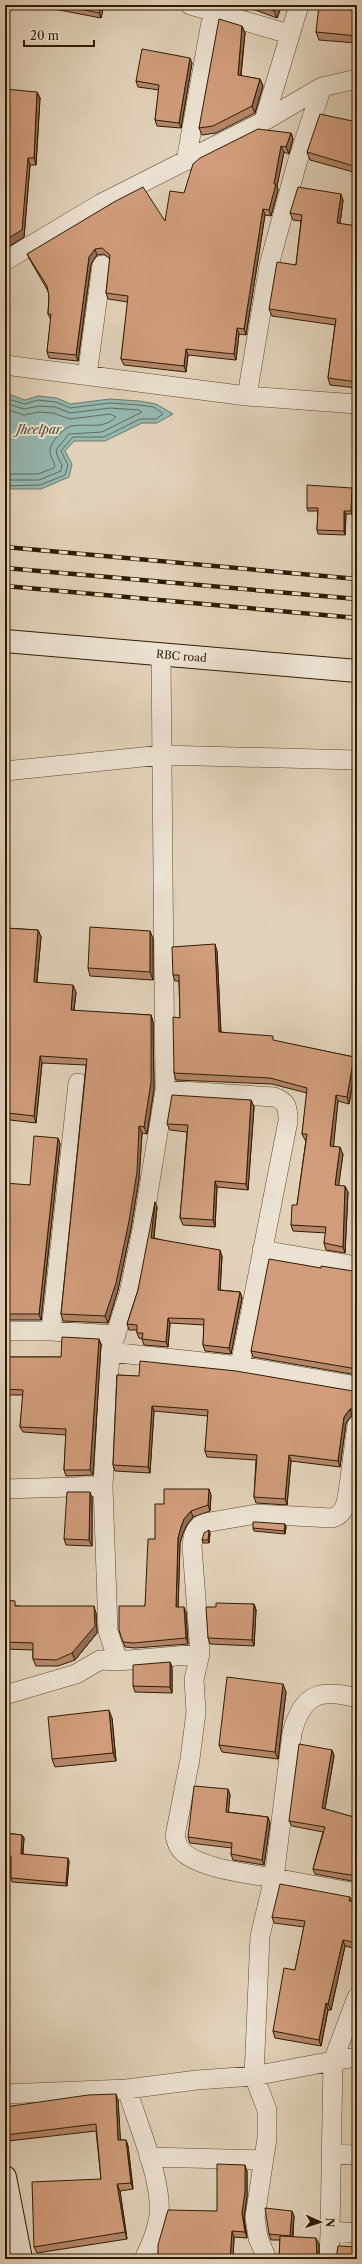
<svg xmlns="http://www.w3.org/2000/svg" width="362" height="2264" font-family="'Libre Caslon Text',serif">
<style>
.water{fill:#95b8b0;stroke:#6d796a}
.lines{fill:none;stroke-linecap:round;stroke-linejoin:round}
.shore{stroke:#636a58;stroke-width:1}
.street-casing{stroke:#5d492e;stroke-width:20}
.secondary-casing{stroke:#311b00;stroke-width:24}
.street{stroke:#ece2d2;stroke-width:19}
.secondary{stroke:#ece2d2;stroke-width:22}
.rail-casing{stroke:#311b00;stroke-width:4.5}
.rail{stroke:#ece2d2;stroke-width:3;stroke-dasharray:9;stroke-linecap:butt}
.wall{fill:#b4876b;stroke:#311b00}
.shaded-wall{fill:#926e57;stroke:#311b00}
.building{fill:#d19d7c;stroke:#311b00}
.labels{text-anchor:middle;stroke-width:4;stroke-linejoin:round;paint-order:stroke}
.street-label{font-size:11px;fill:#311b00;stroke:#ece2d2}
.water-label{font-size:12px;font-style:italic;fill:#4f4a35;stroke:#ece2d2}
</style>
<rect width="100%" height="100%" fill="#e2d2ba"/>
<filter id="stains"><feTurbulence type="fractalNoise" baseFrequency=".005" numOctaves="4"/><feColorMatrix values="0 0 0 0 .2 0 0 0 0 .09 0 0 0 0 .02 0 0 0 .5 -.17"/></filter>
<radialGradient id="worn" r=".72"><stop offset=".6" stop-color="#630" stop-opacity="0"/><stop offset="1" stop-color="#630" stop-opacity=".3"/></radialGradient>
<!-- water -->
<path class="water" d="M 5,393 L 25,400 L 38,396 L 57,398 L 70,404 L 110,399 L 139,401 L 156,404 L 173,414 L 157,423 L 142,423 L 105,441 L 74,441 L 65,451 L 72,464 L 69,477 L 41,489 L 5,489 Z"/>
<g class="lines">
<!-- shore -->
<path class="shore" d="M 5,398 L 25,404 L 38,400 L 56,402 L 70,408 L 110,403 L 139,405 L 154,407 L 163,414 L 156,419 L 140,419 L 104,437 L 73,437 L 61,451 L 68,465 L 65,475 L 40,485 L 5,486
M 5,403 L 24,409 L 39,406 L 55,407 L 70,413 L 110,408 L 139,410 L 142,412 L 102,432 L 69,434 L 56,450 L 57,455 L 62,465 L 61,471 L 39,480 L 5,480
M 5,409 L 24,415 L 39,412 L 53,413 L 70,419 L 110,414 L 116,417 C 103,430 88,423 72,426 C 63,428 50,442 50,451 C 50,456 53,461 55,465 L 54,468 L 38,474 L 5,474"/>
<!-- street casing -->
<g class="street-casing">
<path id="street" d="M 190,5 L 289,34
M 322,87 L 297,163 L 269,265 L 247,396 L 357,404
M 264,121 L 299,5
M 186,161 L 213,11
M 5,261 L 100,204 L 264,121 L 322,87 L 357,79
M 5,365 L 247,396
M 87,376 L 102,265
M 5,771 L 162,755 L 357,760
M 165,1090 L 274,1097 C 287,1101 288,1108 288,1121 L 240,1366
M 262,1250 L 357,1266
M 5,1331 L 51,1331 L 116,1335
M 51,1331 L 78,1083
M 110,1352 L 240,1366 L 357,1386
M 357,1425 L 349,1485 L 357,1486
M 5,1489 L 103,1486
M 200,1654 L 192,1546 C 193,1535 194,1529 204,1523 L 256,1514 L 332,1518 C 347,1514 347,1498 349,1485
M 118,1661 L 200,1654 L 194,1679 L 196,1712 L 190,1759 L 175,1836 C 176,1839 177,1844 179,1847 C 191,1868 251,1874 274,1878 L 260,1936 L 254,2076 L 267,2110 L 267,2138 L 255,2217 L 258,2238 L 267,2259
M 5,1695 L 76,1674 L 100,1660 L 118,1661 L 108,1631 L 103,1486 L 110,1352 L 129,1293 L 142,1230 L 165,1090 L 161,655
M 357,1698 C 320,1688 302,1694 292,1733 L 274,1878 L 357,1893
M 127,2089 C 137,2123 163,2181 159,2216 C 157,2231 151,2245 144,2259
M 5,2094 L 127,2089 L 197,2080 L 254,2076 L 333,2061 L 357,1997
M 331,2154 L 357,2155
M 149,2157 L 263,2160
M 330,2231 L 333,2061 L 357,2057
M 329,2259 L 330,2231 L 357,2233"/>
</g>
<!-- secondary casing -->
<g class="secondary-casing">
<g id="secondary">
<path id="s1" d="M 5,641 L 357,671"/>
<path d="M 5,2177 L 21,2259"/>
</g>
</g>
<!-- street -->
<use href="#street" class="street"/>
<!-- secondary -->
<use href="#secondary" class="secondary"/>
<!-- rail casing -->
<g class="rail-casing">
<path id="rail" d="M 5,547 L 357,579
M 5,568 L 357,599
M 5,586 L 357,618"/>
</g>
<!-- rail -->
<use href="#rail" class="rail"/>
</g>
<!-- wall -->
<path class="wall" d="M 33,5 L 104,5 L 101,18 Z
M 230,5 L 282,5 L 277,18 L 247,7 L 247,10 Z
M 354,11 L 357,11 L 357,43 L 319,40 L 316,32 Z
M 242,26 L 245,33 L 241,76 L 260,79 L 263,86 L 255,113 L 216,133 L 202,135 L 199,128 Z
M 192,63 L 181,128 L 157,126 L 155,120 L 159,90 L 138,87 L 136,81 Z
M 37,92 L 40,98 L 36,165 L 30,165 L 24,237 L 5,249 Z
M 357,122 L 357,173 L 310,160 L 307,152 Z
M 291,133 L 293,139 L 289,154 L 284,152 L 277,186 L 278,190 L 271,216 L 265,215 L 246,335 L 239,334 L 236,360 L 188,355 L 186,372 L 124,365 L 121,359 L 128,302 L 108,299 L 106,293 L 110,259 L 104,254 L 97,255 L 91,264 L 78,361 L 49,358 L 47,352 L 51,320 L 48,314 L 49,296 L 48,291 L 30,260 L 27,254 L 165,221 L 184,193 Z
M 343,200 L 340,224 L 357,226 L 357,388 L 330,385 L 328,378 L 335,325 L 272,316 L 269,309 L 296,265 L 301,221 L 293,220 L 290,213 Z
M 352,488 L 353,491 L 352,514 L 346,514 L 345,535 L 318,534 L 317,530 L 318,511 L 308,511 L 307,508 Z
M 5,928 L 38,930 L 41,937 L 37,982 L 76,992 L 74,1011 L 151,1015 L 153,1022 L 154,1089 L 147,1134 L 142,1133 L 139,1179 L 131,1228 L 118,1290 L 108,1323 L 63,1321 L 61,1314 L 86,1065 L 42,1063 L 36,1123 L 10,1120 L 8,1113 L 8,1106 L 5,1105 Z
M 153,938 L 153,980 L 90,976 L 88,968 Z
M 217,951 L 221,1032 L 274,1041 L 354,1057 L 356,1064 L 349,1104 L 338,1101 L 333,1146 L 343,1154 L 338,1185 L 348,1192 L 345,1253 L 326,1250 L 324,1243 L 326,1233 L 293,1231 L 291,1225 L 297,1205 L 306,1140 L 305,1140 L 302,1134 L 307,1093 L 272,1084 L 176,1080 L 174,1073 L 180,1018 L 179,981 L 175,981 L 173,975 Z
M 251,1100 L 254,1107 L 248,1190 L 217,1187 L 215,1227 L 183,1225 L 180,1218 L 187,1132 L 170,1130 L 167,1124 Z
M 58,1138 L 60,1144 L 41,1320 L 5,1320 L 5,1188 L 30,1185 Z
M 157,1207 L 154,1238 L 222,1256 L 220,1290 L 240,1292 L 242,1298 L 231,1354 L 205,1351 L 203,1345 L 204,1325 L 170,1323 L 168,1347 L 144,1345 L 142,1339 L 139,1338 L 137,1333 L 137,1330 L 129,1330 L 127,1324 L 138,1290 Z
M 321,1268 L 353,1271 L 357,1271 L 357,1375 L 253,1357 L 251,1351 Z
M 99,1339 L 101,1345 L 93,1475 L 66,1476 L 64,1470 L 66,1435 L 23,1432 L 20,1427 L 23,1395 L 5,1395 L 5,1357 L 61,1357 Z
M 117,1375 L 353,1391 L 357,1389 L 357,1414 L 352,1415 L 346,1423 L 340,1467 L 291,1461 L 287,1505 L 256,1503 L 254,1497 L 256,1460 L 207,1457 L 205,1451 L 208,1416 L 154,1411 L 150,1473 L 115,1471 L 113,1465 Z
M 211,1495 L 210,1511 L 193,1517 L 187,1525 L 183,1533 L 180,1543 L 178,1607 L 186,1612 L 188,1644 L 135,1648 L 125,1647 L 119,1630 L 145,1606 L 155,1539 L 164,1504 Z
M 92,1497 L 92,1546 L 66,1545 L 64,1539 Z
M 285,1524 L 286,1527 L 285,1534 L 254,1531 L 253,1528 Z
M 210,1533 L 209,1543 L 203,1543 L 202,1540 Z
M 5,1600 L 17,1606 L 96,1613 L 97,1633 L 75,1660 L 58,1666 L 36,1666 L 33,1659 L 33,1650 L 5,1649 Z
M 254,1604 L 256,1610 L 254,1646 L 210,1644 L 208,1638 L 216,1607 Z
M 170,1662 L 172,1667 L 172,1693 L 135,1692 L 133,1686 Z
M 286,1692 L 278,1759 L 222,1752 L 219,1745 Z
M 112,1718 L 116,1761 L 55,1767 L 52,1759 Z
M 332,1750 L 334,1756 L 325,1809 L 357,1818 L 357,1882 L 315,1874 L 313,1869 L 323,1832 L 292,1826 L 289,1821 Z
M 228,1789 L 230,1795 L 228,1812 L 268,1817 L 270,1823 L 264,1865 L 233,1860 L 231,1854 L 232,1848 L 190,1843 L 188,1837 Z
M 5,1833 L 22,1835 L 24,1838 L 23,1854 L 69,1861 L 67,1886 L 12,1882 L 11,1878 L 11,1859 L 5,1859 Z
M 350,1897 L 352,1901 L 357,1902 L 357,1949 L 345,1946 L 331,2010 L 328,2010 L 321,2046 L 275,2038 L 273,2031 L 295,1970 L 304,1927 L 274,1923 L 272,1917 Z
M 118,2100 L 120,2140 L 126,2140 L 128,2146 L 133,2189 L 120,2191 L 127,2239 L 37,2253 L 34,2247 L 101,2179 L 96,2131 L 8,2141 L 6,2135 Z
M 247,2171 L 247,2197 L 244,2218 L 247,2238 L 234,2237 L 233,2259 L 158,2259 L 217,2211 Z
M 294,2216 L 293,2237 L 319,2244 L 319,2259 L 279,2259 L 280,2240 L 271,2240 L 269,2234 Z"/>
<!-- shaded-wall -->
<path class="shaded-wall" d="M 101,5 L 104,5 L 101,18 L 99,13 Z
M 245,5 L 247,5 L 247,10 Z
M 277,5 L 282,5 L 277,18 L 274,11 Z
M 351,5 L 354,5 L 353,18 L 350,10 Z
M 242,26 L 245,33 L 240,82 L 238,75 Z
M 190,58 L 192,63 L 181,128 L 179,123 Z
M 260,79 L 263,86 L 255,113 L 252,106 Z
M 37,92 L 40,98 L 36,165 L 34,158 Z
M 291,133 L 293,139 L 289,154 L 286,147 Z
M 281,146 L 284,152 L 277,186 L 278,190 L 271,216 L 269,210 Z
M 28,158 L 30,165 L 24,237 L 5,249 L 5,240 Z
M 341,194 L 343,200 L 339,230 L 337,223 Z
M 263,209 L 265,215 L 246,335 L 244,329 Z
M 95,249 L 97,255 L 91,264 L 78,361 L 76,355 L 89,257 Z
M 237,328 L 239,334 L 236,360 L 234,354 Z
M 186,349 L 188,355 L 186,372 L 184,366 Z
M 352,488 L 353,491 L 352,514 L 351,511 Z
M 344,511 L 346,514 L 345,535 L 344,531 Z
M 38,930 L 41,937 L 36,989 L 34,982 Z
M 150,931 L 153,938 L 153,980 L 150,972 Z
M 215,944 L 217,951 L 221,1038 L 219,1032 Z
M 73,985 L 76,992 L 73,1017 L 71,1010 Z
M 151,1015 L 153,1022 L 154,1089 L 147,1134 L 144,1127 Z
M 40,1056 L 42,1063 L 36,1123 L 34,1116 Z
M 354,1057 L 356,1064 L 349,1104 L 347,1097 Z
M 336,1095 L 338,1101 L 333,1152 L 330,1146 Z
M 251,1100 L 254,1107 L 248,1190 L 246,1184 Z
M 139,1126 L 142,1133 L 139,1179 L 131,1228 L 118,1290 L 108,1323 L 105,1316 Z
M 58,1138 L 60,1144 L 41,1320 L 39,1314 Z
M 340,1147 L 343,1154 L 338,1191 L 335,1185 Z
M 215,1181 L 217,1187 L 215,1227 L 213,1220 Z
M 345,1186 L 348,1192 L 345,1253 L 343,1247 Z
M 155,1202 L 157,1207 L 153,1243 L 151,1238 Z
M 220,1250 L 222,1256 L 220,1296 L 218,1290 Z
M 240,1292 L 242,1298 L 231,1354 L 229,1348 Z
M 168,1318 L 170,1323 L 168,1347 L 166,1342 Z
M 99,1339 L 101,1345 L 93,1475 L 90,1470 Z
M 152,1406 L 154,1411 L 150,1473 L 148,1467 Z
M 350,1409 L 352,1415 L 346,1423 L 340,1467 L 338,1461 L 344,1417 Z
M 289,1455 L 291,1461 L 287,1505 L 285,1499 Z
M 209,1489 L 211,1495 L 210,1511 L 208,1505 Z
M 90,1492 L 92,1497 L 92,1546 L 89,1540 Z
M 191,1511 L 193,1517 L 187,1525 L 183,1533 L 180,1543 L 178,1612 L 176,1607 L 178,1538 L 181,1527 L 184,1519 Z
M 285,1524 L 286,1527 L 285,1534 L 284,1531 Z
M 209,1530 L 210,1533 L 209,1543 L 208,1540 Z
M 254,1604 L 256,1610 L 254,1646 L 252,1640 Z
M 94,1606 L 96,1613 L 97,1633 L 75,1660 L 72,1653 Z
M 184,1607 L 186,1612 L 188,1644 L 186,1638 Z
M 170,1662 L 172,1667 L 172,1693 L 170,1687 Z
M 283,1684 L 286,1692 L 278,1759 L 275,1752 Z
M 109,1710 L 112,1718 L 116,1761 L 113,1753 Z
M 332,1750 L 334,1756 L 324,1814 L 322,1808 Z
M 228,1789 L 230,1795 L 228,1818 L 226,1812 Z
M 268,1817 L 270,1823 L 264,1865 L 262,1860 Z
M 22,1835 L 24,1838 L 22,1858 L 21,1854 Z
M 68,1858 L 69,1861 L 67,1886 L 66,1883 Z
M 343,1940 L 345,1946 L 331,2010 L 328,2004 Z
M 326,2003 L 328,2010 L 321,2046 L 319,2040 Z
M 116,2094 L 118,2100 L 121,2147 L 118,2140 Z
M 126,2140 L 128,2146 L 133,2189 L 131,2183 Z
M 245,2165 L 247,2171 L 247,2197 L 244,2218 L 247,2238 L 245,2232 L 242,2213 Z
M 117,2184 L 120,2191 L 127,2239 L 125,2232 Z
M 292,2211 L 294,2216 L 292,2241 L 290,2236 Z
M 232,2231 L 234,2237 L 233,2259 L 230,2259 Z
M 316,2238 L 319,2244 L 319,2259 L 317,2259 L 317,2258 Z"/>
<!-- building -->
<path class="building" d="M 60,5 L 101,5 L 99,13 Z
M 259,5 L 277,5 L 274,11 Z
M 319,5 L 351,5 L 350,10 L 357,11 L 357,36 L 316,32 Z
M 219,19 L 242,26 L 238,75 L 260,79 L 252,106 L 213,126 L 199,128 Z
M 142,49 L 190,58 L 179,123 L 155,120 L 159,85 L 136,81 Z
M 5,89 L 37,92 L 34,158 L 28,158 L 22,230 L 5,240 Z
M 320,114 L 357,122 L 357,167 L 307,152 Z
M 258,129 L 291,133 L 286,147 L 281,146 L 274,184 L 276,184 L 269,210 L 263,209 L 244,329 L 237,328 L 234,354 L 186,349 L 184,366 L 121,359 L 128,296 L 106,293 L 110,255 L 102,248 L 95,249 L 89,257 L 76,355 L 47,352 L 51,314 L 48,314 L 49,296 L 47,286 L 27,254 L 114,202 L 143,187 L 165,221 L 170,191 L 184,193 L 193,164 L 200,158 Z
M 298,187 L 341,194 L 337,223 L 357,226 L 357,382 L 328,378 L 336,319 L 269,309 L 277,262 L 296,265 L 302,215 L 290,213 Z
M 307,485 L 352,488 L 351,511 L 344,511 L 344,531 L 317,530 L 318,508 L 307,508 Z
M 90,927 L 150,931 L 150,972 L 88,968 Z
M 5,928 L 38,930 L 34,982 L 73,985 L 71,1010 L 151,1015 L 151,1082 L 144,1127 L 139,1126 L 137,1172 L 129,1221 L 116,1283 L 105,1316 L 61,1314 L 87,1059 L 40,1056 L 34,1116 L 8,1113 L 9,1099 L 5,1099 Z
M 215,944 L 219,1032 L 273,1036 L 273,1040 L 354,1057 L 347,1097 L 336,1095 L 330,1146 L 340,1147 L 335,1185 L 345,1186 L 343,1247 L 324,1243 L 326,1227 L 291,1225 L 292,1205 L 297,1205 L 307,1134 L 302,1134 L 307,1088 L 270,1078 L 174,1073 L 173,1017 L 180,1018 L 179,975 L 173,975 L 172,947 Z
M 172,1095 L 251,1100 L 246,1184 L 215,1181 L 213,1220 L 180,1218 L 188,1125 L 167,1124 Z
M 34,1136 L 58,1138 L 39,1314 L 5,1314 L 5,1183 L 30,1185 Z
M 155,1202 L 151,1238 L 220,1250 L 218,1290 L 240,1292 L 229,1348 L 203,1345 L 204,1319 L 168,1318 L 166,1342 L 142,1339 L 143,1333 L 137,1333 L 137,1325 L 127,1324 L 138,1290 Z
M 269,1259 L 321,1268 L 321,1266 L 353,1271 L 357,1271 L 357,1369 L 251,1351 Z
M 62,1337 L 99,1339 L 90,1470 L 64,1470 L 66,1429 L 20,1427 L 23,1390 L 5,1389 L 5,1357 L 61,1357 Z
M 140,1361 L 236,1371 L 353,1391 L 357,1389 L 357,1409 L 350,1409 L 344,1417 L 338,1461 L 289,1455 L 285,1499 L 254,1497 L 257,1455 L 205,1451 L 208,1410 L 152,1406 L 148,1467 L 113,1465 L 117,1375 L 139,1376 Z
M 164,1489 L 209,1489 L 208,1505 L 191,1511 L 184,1519 L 181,1527 L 178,1538 L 176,1607 L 184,1607 L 186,1638 L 133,1643 L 123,1642 L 119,1630 L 119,1606 L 145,1606 L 148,1539 L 155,1539 L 155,1504 L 164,1504 Z
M 67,1492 L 90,1492 L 89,1540 L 64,1539 Z
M 253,1522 L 256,1522 L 285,1524 L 284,1531 L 253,1528 Z
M 209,1530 L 208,1540 L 202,1540 L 204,1533 Z
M 5,1600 L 15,1601 L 15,1606 L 94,1606 L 95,1626 L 72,1653 L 56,1660 L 33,1659 L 33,1643 L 5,1642 Z
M 216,1603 L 254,1604 L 252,1640 L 208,1638 L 206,1607 L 216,1607 Z
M 170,1662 L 170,1687 L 133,1686 L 133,1665 Z
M 227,1677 L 283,1684 L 275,1752 L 219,1745 Z
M 109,1710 L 113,1753 L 52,1759 L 48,1717 Z
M 299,1744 L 332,1750 L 322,1808 L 357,1818 L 357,1876 L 313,1869 L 325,1827 L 289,1821 Z
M 194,1786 L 228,1789 L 226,1812 L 268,1817 L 262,1860 L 231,1854 L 232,1843 L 188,1837 Z
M 5,1833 L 22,1835 L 21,1854 L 68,1858 L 66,1883 L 11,1878 L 11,1856 L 5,1855 Z
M 280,1884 L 350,1897 L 349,1901 L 357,1902 L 357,1943 L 343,1940 L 328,2004 L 326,2003 L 319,2040 L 273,2031 L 284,1968 L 295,1970 L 305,1921 L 272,1917 Z
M 116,2094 L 118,2140 L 126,2140 L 131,2183 L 117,2184 L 125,2232 L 34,2247 L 32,2182 L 101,2179 L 96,2124 L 6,2135 L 5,2107 L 88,2095 Z
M 217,2164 L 245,2165 L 245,2192 L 242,2213 L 245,2232 L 232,2231 L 230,2259 L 158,2259 L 158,2245 L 168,2210 L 217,2211 Z
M 265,2208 L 292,2211 L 290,2236 L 269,2234 Z
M 280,2236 L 316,2238 L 317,2258 L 318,2259 L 279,2259 Z
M 338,2246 L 357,2247 L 357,2259 L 336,2259 Z"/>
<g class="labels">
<!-- street labels -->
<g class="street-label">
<text dy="4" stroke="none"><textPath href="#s1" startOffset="177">RBC road</textPath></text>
</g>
<!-- water labels -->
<g class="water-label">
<text x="39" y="434">Jheelpar</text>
</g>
</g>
<!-- margin -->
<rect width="362" height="2264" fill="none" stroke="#e2d2ba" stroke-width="20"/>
<rect x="6" y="6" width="350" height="2252" fill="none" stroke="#311b00" stroke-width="2"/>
<rect x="10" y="10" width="342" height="2244" fill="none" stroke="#311b00"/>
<!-- north arrow -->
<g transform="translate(320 2222) rotate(93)" stroke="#ece2d2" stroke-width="3" paint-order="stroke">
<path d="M0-3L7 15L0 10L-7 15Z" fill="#311b00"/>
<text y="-6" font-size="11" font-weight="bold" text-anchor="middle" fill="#311b00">N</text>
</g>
<!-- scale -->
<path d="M24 40v6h70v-6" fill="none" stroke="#311b00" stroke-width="2"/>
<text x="30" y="40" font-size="12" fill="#311b00" stroke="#ece2d2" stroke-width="3" paint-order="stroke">20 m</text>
<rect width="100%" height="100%" filter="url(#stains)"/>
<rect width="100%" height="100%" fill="url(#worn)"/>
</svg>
